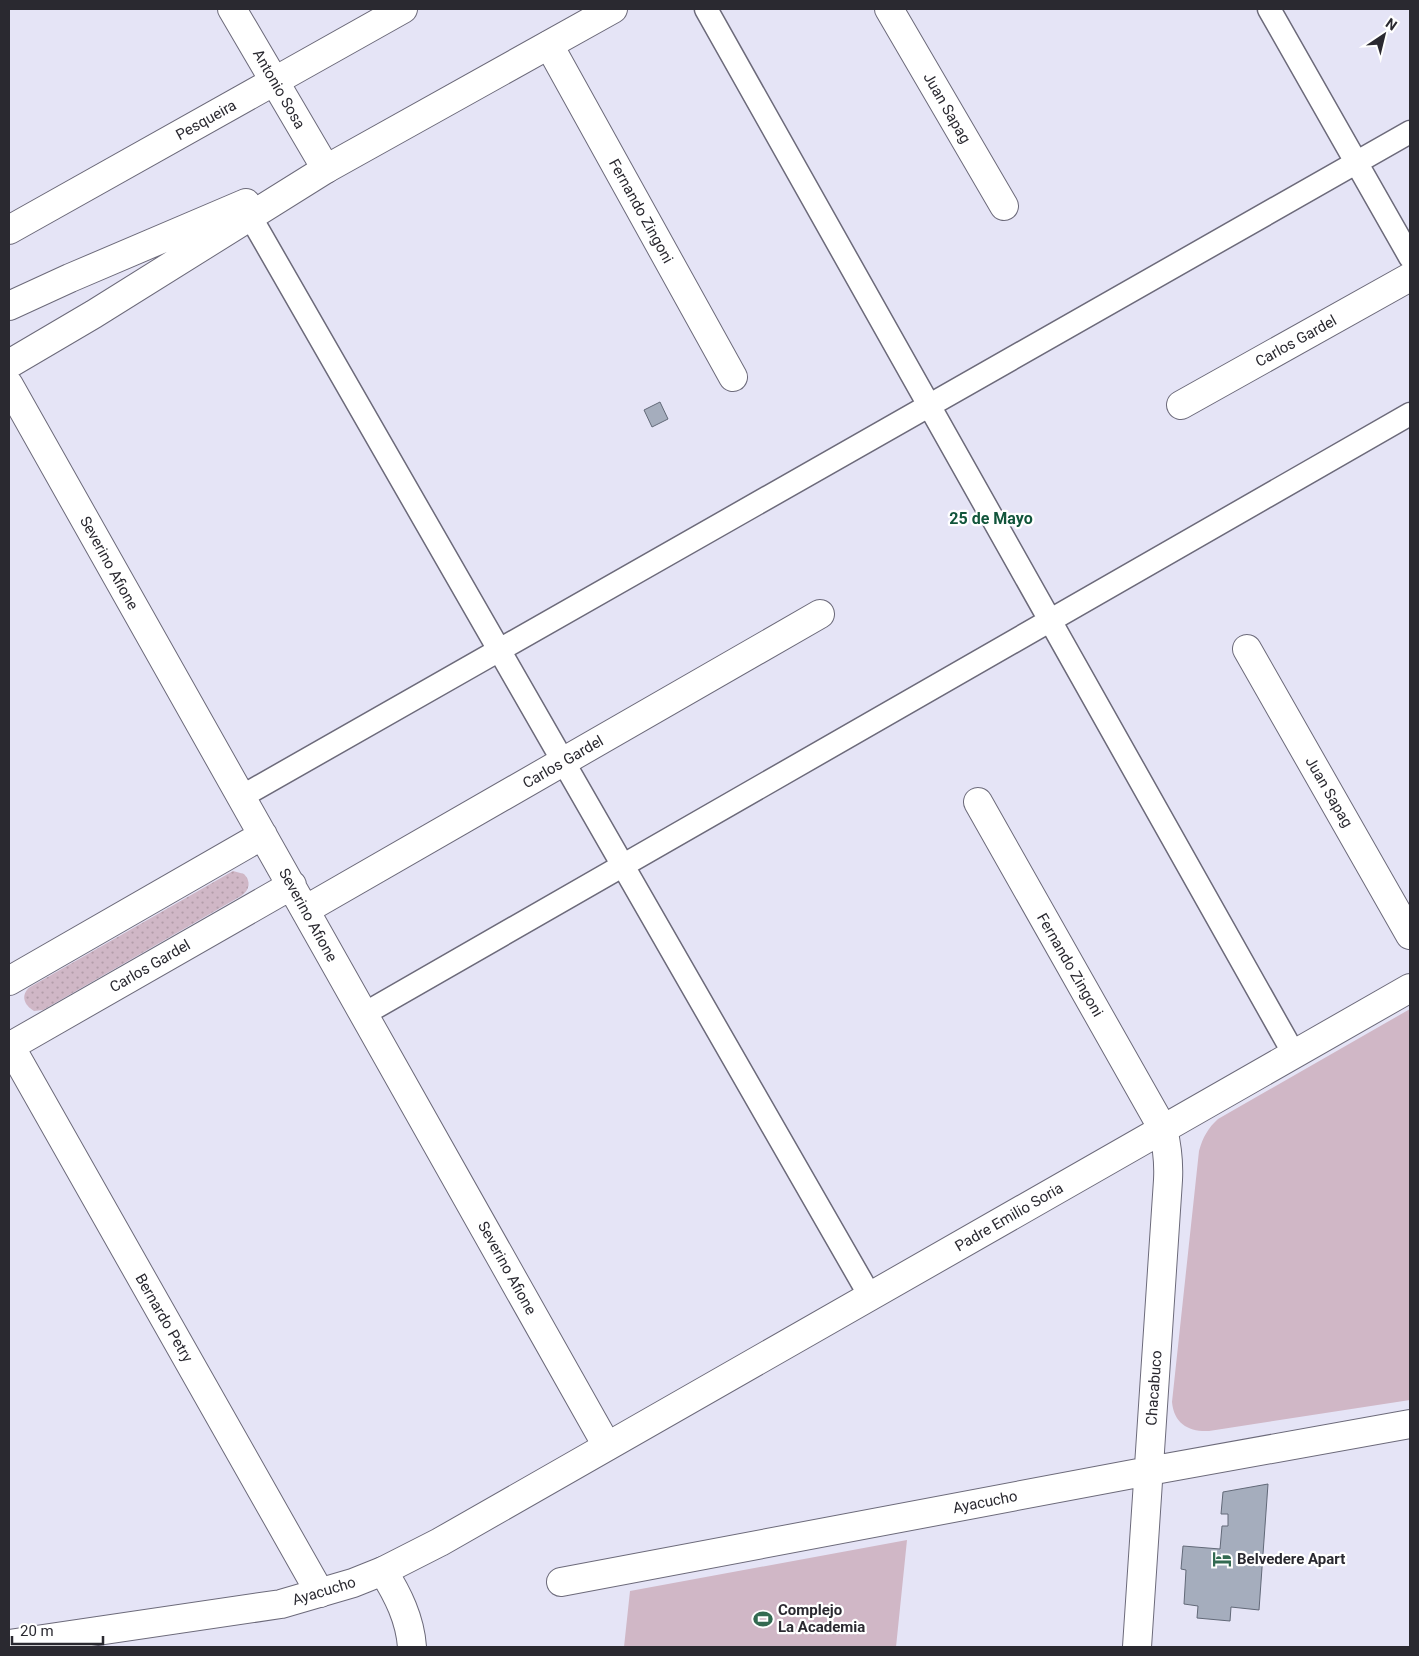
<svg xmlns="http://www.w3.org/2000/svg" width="1419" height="1656" font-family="Roboto,sans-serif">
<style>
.grass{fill:url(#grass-dots)}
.garden{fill:#d0b7c6}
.building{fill:#a5adbd;stroke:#626978}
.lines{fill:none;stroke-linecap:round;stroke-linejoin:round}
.pedestrian-casing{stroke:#6c6a7a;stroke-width:25}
.minor-casing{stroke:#6c6a7a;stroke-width:30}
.tertiary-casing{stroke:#6c6a7a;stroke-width:30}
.pedestrian{stroke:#fff;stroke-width:22}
.minor{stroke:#fff;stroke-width:28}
.tertiary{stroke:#fff;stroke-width:28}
.labels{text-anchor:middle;stroke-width:4.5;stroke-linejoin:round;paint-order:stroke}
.street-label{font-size:15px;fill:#2a2930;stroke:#fff}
.poi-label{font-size:15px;font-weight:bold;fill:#2a2930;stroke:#fff;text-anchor:start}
.neighbourhood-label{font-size:16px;font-weight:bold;fill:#11553b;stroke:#fff}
</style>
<defs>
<pattern id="grass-dots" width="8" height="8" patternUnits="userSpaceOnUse" patternTransform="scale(1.25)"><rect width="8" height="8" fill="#d0b7c6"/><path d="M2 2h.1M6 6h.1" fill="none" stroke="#b39daa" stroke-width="1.8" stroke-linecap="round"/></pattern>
</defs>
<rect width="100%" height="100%" fill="#e5e4f6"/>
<!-- grass -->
<path class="grass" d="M 233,871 L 244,874 C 251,881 250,890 241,896 L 43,1010 L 34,1011 C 24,1005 20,995 30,987 Z"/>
<!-- garden -->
<path class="garden" d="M 1410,1009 L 1410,1400 L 1209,1431 C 1189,1432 1174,1424 1172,1402 L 1199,1151 C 1203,1137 1208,1128 1218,1119 Z
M 907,1540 L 896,1647 L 624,1647 L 630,1591 Z"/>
<!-- building -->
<path class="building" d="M 660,402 L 668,419 L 652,427 L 644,410 Z
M 1268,1484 L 1259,1610 L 1231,1607 L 1230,1621 L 1197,1618 L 1198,1606 L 1184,1604 L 1186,1570 L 1181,1569 L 1183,1546 L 1220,1549 L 1222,1526 L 1228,1526 L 1228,1514 L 1221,1514 L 1223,1492 Z"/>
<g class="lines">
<!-- pedestrian casing -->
<g class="pedestrian-casing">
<path id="pedestrian" d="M 706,9 L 1294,1054
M 1269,9 L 1410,257
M 250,216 L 870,1296
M 241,797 L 1410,132
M 364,1014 L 1410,414"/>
</g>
<!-- minor casing -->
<g class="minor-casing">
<path id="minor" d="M 232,9 L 326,169
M 889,9 L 1004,206
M 549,45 L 733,377
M 9,230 L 403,9
M 9,385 L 607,1446
M 1181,405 L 1410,277
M 1247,649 L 1410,935
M 978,802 L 1163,1129 C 1167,1146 1169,1162 1168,1180 L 1137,1647
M 305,910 L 820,614
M 9,981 L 263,835
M 9,1044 L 320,1593
M 9,1047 L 292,885
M 383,1571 C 398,1595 410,1619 412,1647
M 561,1582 L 1149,1471 L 1410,1424"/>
</g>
<!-- tertiary casing -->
<g class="tertiary-casing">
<path id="tertiary" d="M 9,306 L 70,278 L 246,203
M 9,364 L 94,314 L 326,169 L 613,9
M 9,1644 L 281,1604 L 353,1583 L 383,1571 L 440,1542 L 1410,988"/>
</g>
<!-- pedestrian -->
<use href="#pedestrian" class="pedestrian"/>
<!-- minor -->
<use href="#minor" class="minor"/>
<!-- tertiary -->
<use href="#tertiary" class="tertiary"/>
</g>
<!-- icons -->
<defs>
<g id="hotel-bare" transform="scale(1.5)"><path d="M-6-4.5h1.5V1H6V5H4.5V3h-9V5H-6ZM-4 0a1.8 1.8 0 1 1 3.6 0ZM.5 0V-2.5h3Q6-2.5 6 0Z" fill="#336a51" stroke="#fff" stroke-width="2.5" paint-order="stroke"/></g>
<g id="stadium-bare" transform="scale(1.5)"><path d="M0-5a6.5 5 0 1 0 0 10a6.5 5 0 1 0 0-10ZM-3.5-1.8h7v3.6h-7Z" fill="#336a51" stroke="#fff" stroke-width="2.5" paint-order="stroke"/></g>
</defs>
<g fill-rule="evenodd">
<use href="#hotel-bare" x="1222" y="1559"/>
<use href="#stadium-bare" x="763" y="1619"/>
</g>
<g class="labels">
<!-- street labels -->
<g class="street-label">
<text transform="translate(279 89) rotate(60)" y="5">Antonio Sosa</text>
<text transform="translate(947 108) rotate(60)" y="5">Juan Sapag</text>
<text transform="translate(206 120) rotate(-29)" y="5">Pesqueira</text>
<text transform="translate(641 211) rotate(61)" y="5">Fernando Zingoni</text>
<text transform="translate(1296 341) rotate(-29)" y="5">Carlos Gardel</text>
<text transform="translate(109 563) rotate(61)" y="5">Severino Afione</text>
<text transform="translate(563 762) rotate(-30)" y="5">Carlos Gardel</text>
<text transform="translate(1329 792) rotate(60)" y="5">Juan Sapag</text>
<text transform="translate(308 915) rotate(61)" y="5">Severino Afione</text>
<text transform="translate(1070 965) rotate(60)" y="5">Fernando Zingoni</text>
<text transform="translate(150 966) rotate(-30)" y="5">Carlos Gardel</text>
<text transform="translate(1009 1217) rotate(-30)" y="5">Padre Emilio Soria</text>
<text transform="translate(507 1268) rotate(61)" y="5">Severino Afione</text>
<text transform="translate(164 1318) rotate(60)" y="5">Bernardo Petry</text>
<text transform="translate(1154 1388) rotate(-86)" y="5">Chacabuco</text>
<text transform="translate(985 1502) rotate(-11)" y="5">Ayacucho</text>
<text transform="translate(324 1591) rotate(-17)" y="5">Ayacucho</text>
</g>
<!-- poi labels -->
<g class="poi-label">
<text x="1237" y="1564">Belvedere Apart</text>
<text x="778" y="1615">Complejo<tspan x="778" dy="17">La Academia</tspan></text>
</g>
<!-- neighbourhood labels -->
<g class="neighbourhood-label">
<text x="991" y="524">25 de Mayo</text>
</g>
</g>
<!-- border -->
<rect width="1419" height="1656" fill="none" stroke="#2a2930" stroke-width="20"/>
<!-- north arrow -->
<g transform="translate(1384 35) rotate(35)" stroke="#ffffff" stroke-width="4" paint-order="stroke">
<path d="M0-4L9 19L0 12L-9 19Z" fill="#2a2930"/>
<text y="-8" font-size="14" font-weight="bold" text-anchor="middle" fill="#2a2930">N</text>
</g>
<!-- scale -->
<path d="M12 1636v8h91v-8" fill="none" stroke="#2a2930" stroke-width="2.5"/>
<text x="20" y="1636" font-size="15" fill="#2a2930" stroke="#ffffff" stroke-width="4" paint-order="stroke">20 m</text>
</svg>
